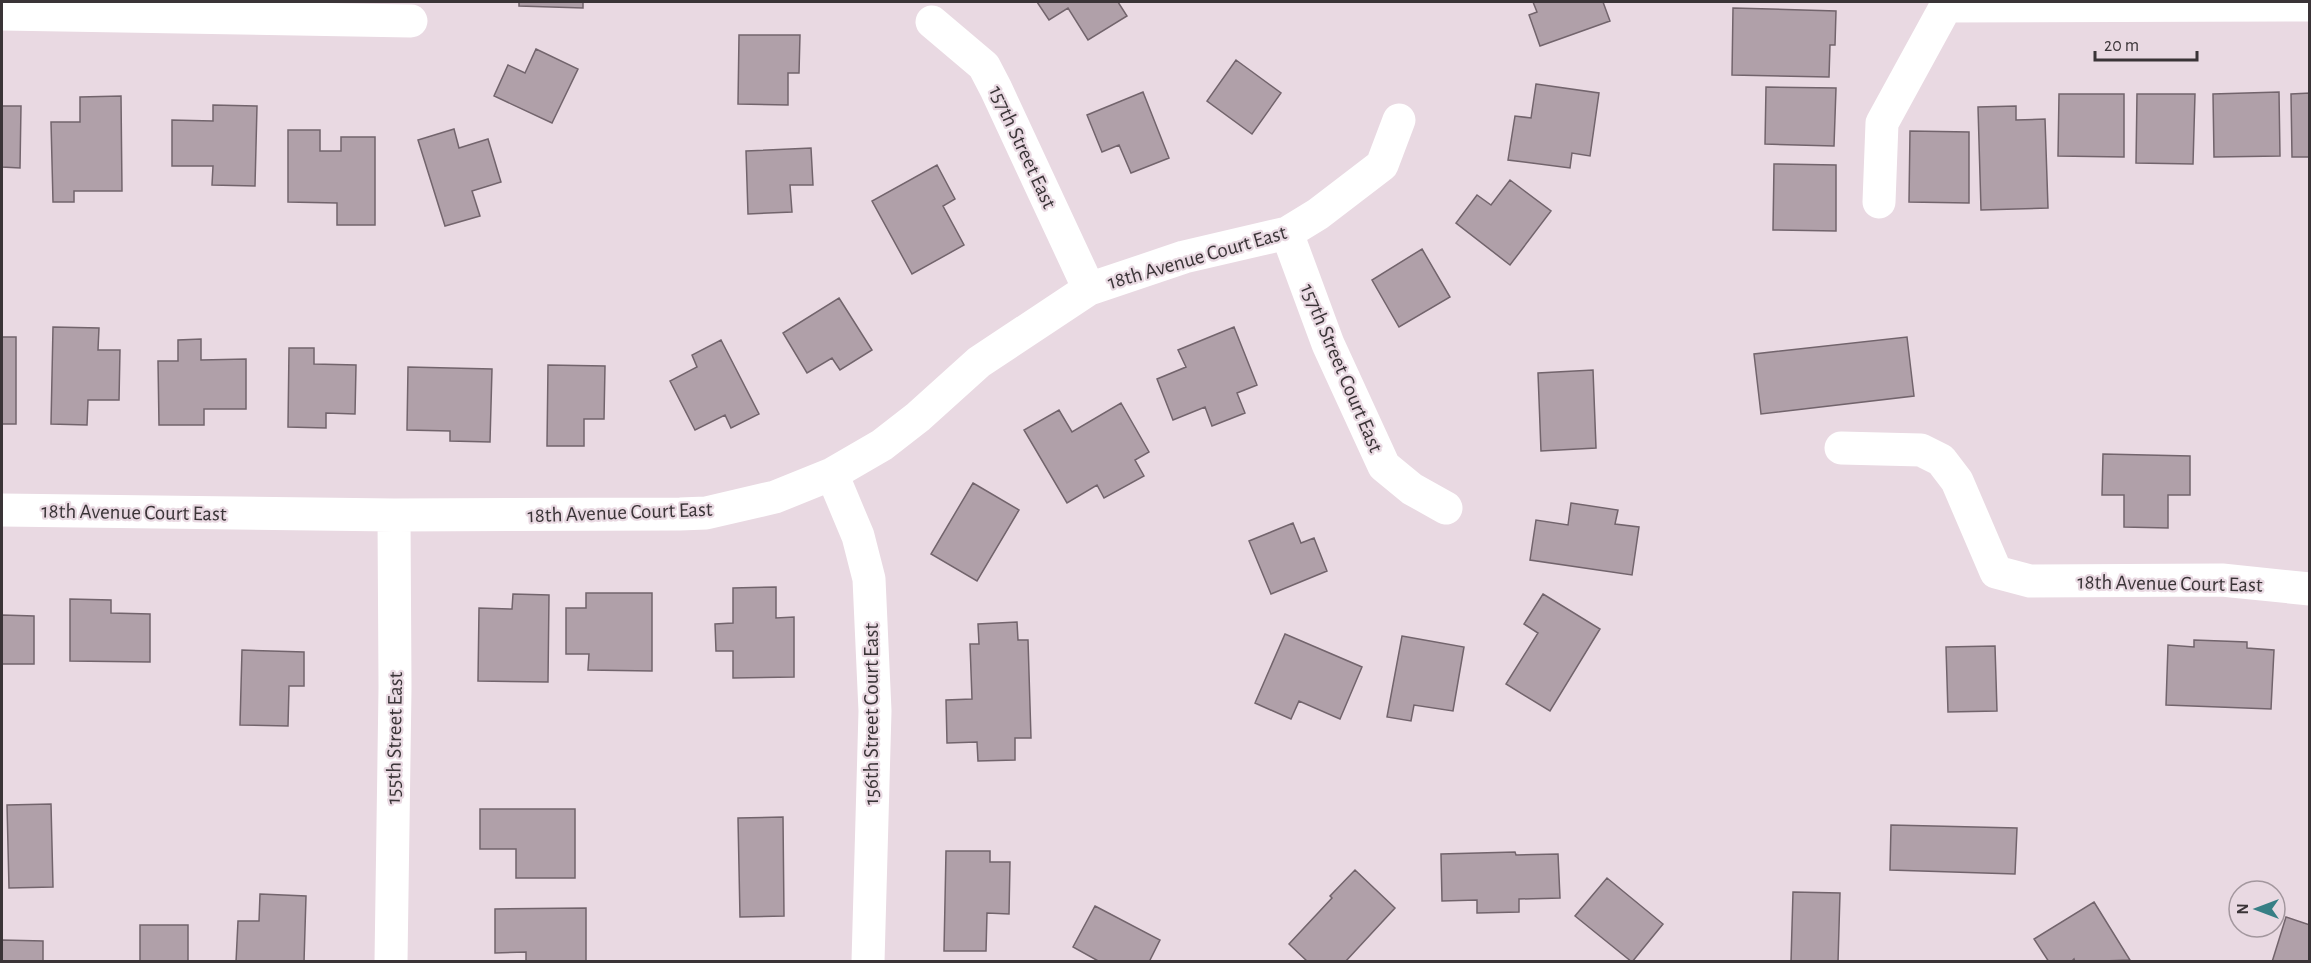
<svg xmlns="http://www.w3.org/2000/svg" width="2311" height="963" font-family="'Alegreya Sans',sans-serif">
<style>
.building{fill:#b0a0a9;stroke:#72646c;stroke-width:1.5}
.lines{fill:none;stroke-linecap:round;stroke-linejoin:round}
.minor{stroke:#fff;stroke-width:33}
.labels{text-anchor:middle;stroke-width:4.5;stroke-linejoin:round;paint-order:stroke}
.street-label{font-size:21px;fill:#3a3437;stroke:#e9d9e2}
</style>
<rect width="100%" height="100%" fill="#e9d9e2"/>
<!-- building -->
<path class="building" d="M 519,2 L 583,2 L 583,8 L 519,6 Z
M 1037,2 L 1118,2 L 1127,16 L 1088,40 L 1068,8 L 1049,20 Z
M 1533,2 L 1603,2 L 1610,21 L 1540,46 L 1529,15 L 1537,12 Z
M 1733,8 L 1836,11 L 1835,45 L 1830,45 L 1829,77 L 1732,75 Z
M 739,35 L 800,35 L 799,73 L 788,73 L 788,105 L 738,104 Z
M 536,49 L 578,69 L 552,123 L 494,96 L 508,65 L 525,73 Z
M 1236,60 L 1281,93 L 1252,134 L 1207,101 Z
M 1536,84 L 1599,93 L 1590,156 L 1572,153 L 1570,168 L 1508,160 L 1515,116 L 1531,118 Z
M 1766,87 L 1836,88 L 1834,146 L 1765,144 Z
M 1143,92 L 1169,158 L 1131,173 L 1119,145 L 1102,152 L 1087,115 Z
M 2279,92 L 2280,156 L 2214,157 L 2213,94 Z
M 2310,93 L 2310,157 L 2292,157 L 2291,94 Z
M 2059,94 L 2124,94 L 2124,157 L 2058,156 Z
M 2137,94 L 2195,94 L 2193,164 L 2136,163 Z
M 121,96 L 122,191 L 74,191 L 74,202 L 53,202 L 51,122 L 80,122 L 80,97 Z
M 213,105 L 257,106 L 255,186 L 212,185 L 213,166 L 172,166 L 172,120 L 213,121 Z
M 2,106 L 21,106 L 20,168 L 2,167 Z
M 2016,106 L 2016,120 L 2045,119 L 2048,208 L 1981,210 L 1978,107 Z
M 454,129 L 459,148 L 488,139 L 501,182 L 472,191 L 480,216 L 445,226 L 418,140 Z
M 288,130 L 320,130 L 320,151 L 341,151 L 341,137 L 375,137 L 375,225 L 337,225 L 337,203 L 288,202 Z
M 1910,131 L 1969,132 L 1969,203 L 1909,202 Z
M 811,148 L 813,185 L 790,185 L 792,212 L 748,214 L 746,151 Z
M 1774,164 L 1836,165 L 1836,231 L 1773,230 Z
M 937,165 L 955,199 L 943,206 L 964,245 L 912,274 L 872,201 Z
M 1510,180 L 1551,211 L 1510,265 L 1456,223 L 1477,195 L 1491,205 Z
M 1422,249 L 1450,297 L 1399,327 L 1372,280 Z
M 839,298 L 872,350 L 840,370 L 832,358 L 807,373 L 783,333 Z
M 53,327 L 99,328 L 98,350 L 120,350 L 119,400 L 88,400 L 87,425 L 51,424 Z
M 1234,327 L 1257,385 L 1237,393 L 1245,413 L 1212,426 L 1205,407 L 1173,420 L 1157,379 L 1186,367 L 1178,350 Z
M 2,337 L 16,337 L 16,424 L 2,424 Z
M 1907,337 L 1914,396 L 1761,414 L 1754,354 Z
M 201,339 L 201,360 L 246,359 L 246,409 L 204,409 L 204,425 L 159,425 L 158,361 L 178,361 L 178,340 Z
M 721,340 L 759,414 L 731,428 L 725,415 L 695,430 L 670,381 L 697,367 L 692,355 Z
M 289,348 L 314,348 L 314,364 L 356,365 L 355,414 L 326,413 L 326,428 L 288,427 Z
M 548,365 L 605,366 L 604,419 L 584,419 L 584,446 L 547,446 Z
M 408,367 L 492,369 L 490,442 L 450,441 L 450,431 L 407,430 Z
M 1593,370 L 1596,448 L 1541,451 L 1538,373 Z
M 1121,403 L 1149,452 L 1135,460 L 1144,476 L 1104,498 L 1097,485 L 1067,503 L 1024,430 L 1059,410 L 1072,432 Z
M 2103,454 L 2190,456 L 2190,495 L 2168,495 L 2168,528 L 2124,527 L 2124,495 L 2102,495 Z
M 973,483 L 1019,510 L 977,581 L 931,554 Z
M 1571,503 L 1618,510 L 1615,524 L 1639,527 L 1632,575 L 1530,560 L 1536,520 L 1568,525 Z
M 1293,523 L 1301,543 L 1314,538 L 1327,571 L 1271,594 L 1249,541 Z
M 776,587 L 776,618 L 794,617 L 794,677 L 733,678 L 733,651 L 716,651 L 715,624 L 733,623 L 733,588 Z
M 586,593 L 652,593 L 652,671 L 588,670 L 589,654 L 566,654 L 566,608 L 586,608 Z
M 513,594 L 549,595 L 548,682 L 478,681 L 479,608 L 512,609 Z
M 1543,594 L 1600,629 L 1550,711 L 1506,684 L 1538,633 L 1524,624 Z
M 70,599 L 111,600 L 111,613 L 150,614 L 150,662 L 70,661 Z
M 2,615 L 34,616 L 34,664 L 2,664 Z
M 1017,622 L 1018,640 L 1028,640 L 1031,738 L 1015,738 L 1015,760 L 978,761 L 977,742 L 947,743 L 946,700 L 972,699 L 970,644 L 979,644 L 978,624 Z
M 1285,634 L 1362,667 L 1340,719 L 1299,701 L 1291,719 L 1255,703 Z
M 1402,636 L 1464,647 L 1453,711 L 1414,705 L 1411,721 L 1387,717 Z
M 2194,640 L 2247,642 L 2247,648 L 2274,650 L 2271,709 L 2166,705 L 2168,645 L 2194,647 Z
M 1995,646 L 1997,711 L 1948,712 L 1946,647 Z
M 242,650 L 304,652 L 304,686 L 289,686 L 288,726 L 240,725 Z
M 51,804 L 53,887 L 9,888 L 7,805 Z
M 480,809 L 575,809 L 575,878 L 516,878 L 516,849 L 480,849 Z
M 783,817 L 784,916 L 740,917 L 738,818 Z
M 1891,825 L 2017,828 L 2015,874 L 1890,870 Z
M 946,851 L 990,851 L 990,862 L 1010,862 L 1009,914 L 987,913 L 986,951 L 944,951 Z
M 1515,852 L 1516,855 L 1558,854 L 1560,898 L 1519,899 L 1519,912 L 1477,913 L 1477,900 L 1442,901 L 1441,854 Z
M 1355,870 L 1395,908 L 1345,962 L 1308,962 L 1289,944 L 1332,898 L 1330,896 Z
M 1607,878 L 1663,924 L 1632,962 L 1575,916 Z
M 1793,892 L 1840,893 L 1838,962 L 1791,962 Z
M 260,894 L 306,896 L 304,962 L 236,962 L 238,921 L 259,921 Z
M 2094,902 L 2130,960 L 2075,962 L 2074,959 L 2071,962 L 2049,962 L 2034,939 Z
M 1095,906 L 1160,940 L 1149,962 L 1100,962 L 1073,947 Z
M 586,908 L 586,962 L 526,962 L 526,952 L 495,953 L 495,909 Z
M 2286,917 L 2310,925 L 2310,962 L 2272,962 Z
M 140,925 L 188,925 L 188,962 L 140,962 Z
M 2,940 L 43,941 L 43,962 L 2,962 Z"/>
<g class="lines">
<!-- minor -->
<path class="minor" d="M 1946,6 L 2310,5
M 2,14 L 411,21
M 932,22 L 984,66 L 996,89 L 1089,289
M 1879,202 L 1882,123 L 1946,6
M 1287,233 L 1328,344 L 1384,466 L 1412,489 L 1446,508
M 1841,448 L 1921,450 L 1941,460 L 1957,481 L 1996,572 L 2030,581 L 2222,580 L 2310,589
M 832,474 L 858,536 L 869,579 L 875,711 L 868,962
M 2,510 L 394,515 L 680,514 L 706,513 L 775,497 L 832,474 L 882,445 L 918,417 L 979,362 L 1089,289 L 1184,257 L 1287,233 L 1318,214 L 1382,165 L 1399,120
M 391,962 L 395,688 L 394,515"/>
</g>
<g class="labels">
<!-- street labels -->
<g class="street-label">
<text transform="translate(1023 147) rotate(65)" y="7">157th Street East</text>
<text transform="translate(1197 257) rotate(-16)" y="7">18th Avenue Court East</text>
<text transform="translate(1342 368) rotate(67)" y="7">157th Street Court East</text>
<text transform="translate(134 512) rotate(1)" y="7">18th Avenue Court East</text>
<text transform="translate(620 512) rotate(-2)" y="7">18th Avenue Court East</text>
<text transform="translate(2170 583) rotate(1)" y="7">18th Avenue Court East</text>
<text transform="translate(871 714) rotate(-90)" y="7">156th Street Court East</text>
<text transform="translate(394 738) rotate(-89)" y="7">155th Street East</text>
</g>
</g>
<!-- border -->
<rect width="2311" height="963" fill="none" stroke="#3a3437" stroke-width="6"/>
<!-- north arrow -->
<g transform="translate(2257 909) rotate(270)"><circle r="28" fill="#e9d9e2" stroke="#a3979e" stroke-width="1.5"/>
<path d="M0-4.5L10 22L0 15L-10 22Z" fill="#377f85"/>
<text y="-9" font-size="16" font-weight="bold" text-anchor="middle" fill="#3a3437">N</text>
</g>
<!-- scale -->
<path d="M2095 51v9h102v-9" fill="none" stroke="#3a3437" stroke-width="3"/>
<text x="2104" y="51" font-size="18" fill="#3a3437" stroke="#e9d9e2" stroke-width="4.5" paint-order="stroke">20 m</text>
</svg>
